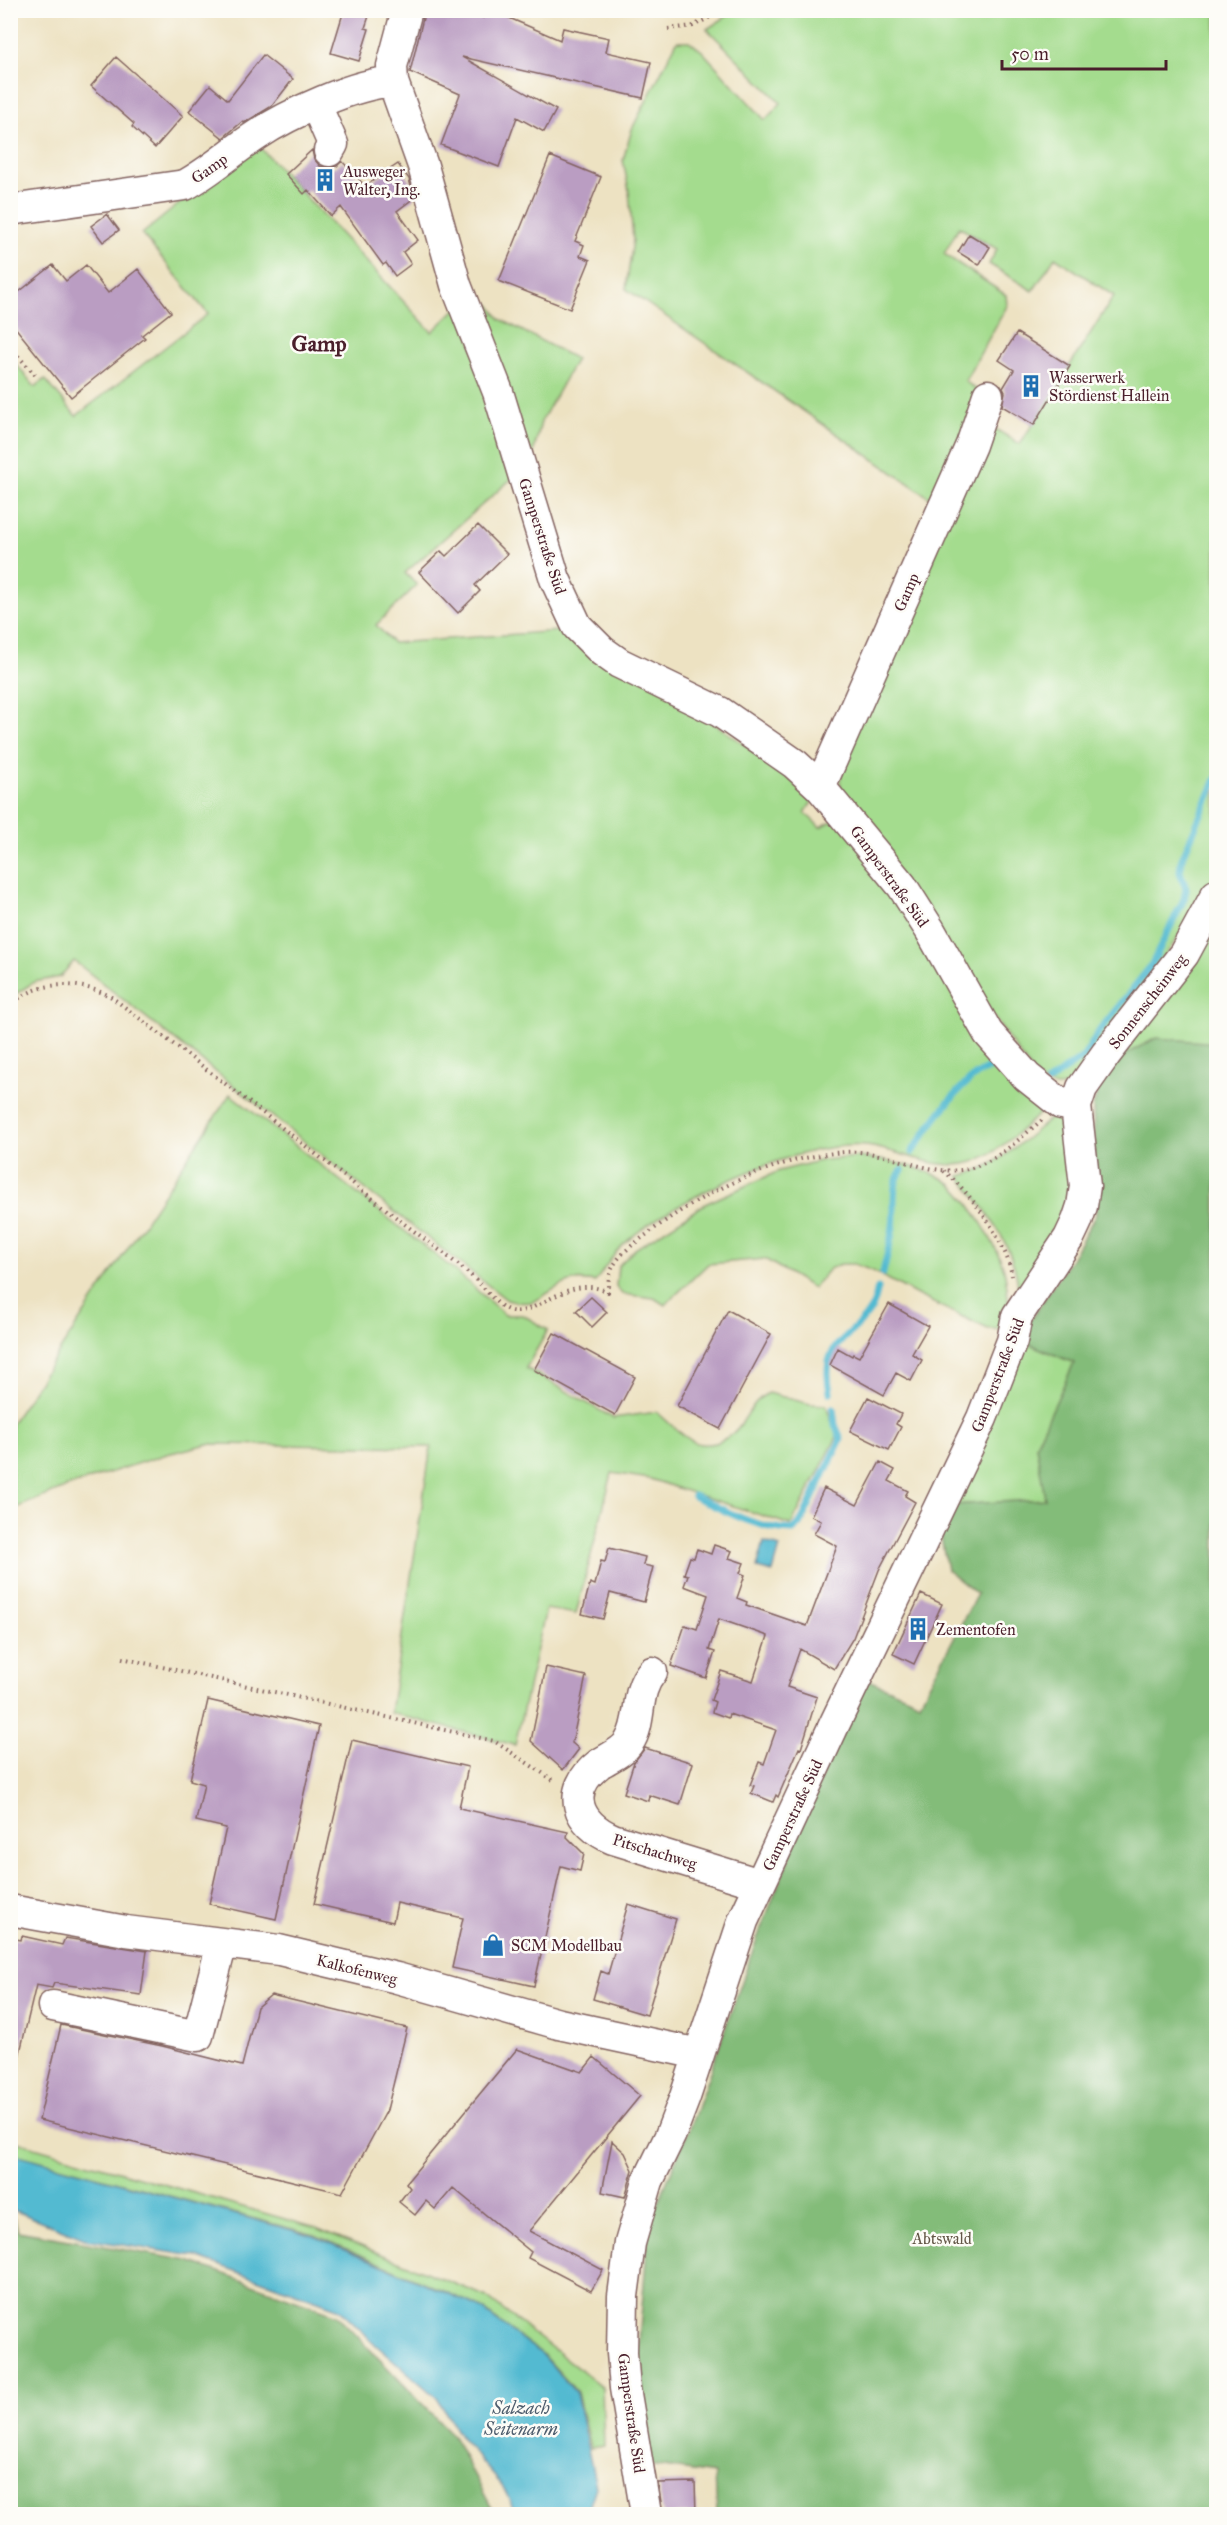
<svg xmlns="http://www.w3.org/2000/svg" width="1227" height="2525" font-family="'IM FELL Great Primer',serif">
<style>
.green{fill:#a4dc8e;stroke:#777e5c;stroke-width:1.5}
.forest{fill:#83bc79;stroke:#666e52;stroke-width:1.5}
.water{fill:#53bad1;stroke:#4e6c7e;stroke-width:1.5}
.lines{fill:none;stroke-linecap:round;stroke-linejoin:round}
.stream{stroke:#53bad1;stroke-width:7}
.building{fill:#ba9dc2}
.minor-casing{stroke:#836360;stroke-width:33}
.path{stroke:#836360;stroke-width:4;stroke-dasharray:1.5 4.5;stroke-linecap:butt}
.minor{stroke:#fff;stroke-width:30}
.labels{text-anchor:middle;stroke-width:5;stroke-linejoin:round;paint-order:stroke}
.street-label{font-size:16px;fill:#4a1f2b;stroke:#fdfcf7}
.poi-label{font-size:16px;fill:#4a1f2b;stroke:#fdfcf7;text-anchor:start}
.park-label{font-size:16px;fill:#655849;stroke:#fdfcf7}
.water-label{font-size:18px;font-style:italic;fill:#4e5d6d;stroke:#fdfcf7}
.district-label{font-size:22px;font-weight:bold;fill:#4a1f2b;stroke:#fdfcf7}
</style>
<rect width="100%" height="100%" fill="#fdfcf7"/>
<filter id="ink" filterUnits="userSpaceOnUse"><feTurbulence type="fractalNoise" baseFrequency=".0167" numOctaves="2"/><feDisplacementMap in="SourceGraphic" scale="12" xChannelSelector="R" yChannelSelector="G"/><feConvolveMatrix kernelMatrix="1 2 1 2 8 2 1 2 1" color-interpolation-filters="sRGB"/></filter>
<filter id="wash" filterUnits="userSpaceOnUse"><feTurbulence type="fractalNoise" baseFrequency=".008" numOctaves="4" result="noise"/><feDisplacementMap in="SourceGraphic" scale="24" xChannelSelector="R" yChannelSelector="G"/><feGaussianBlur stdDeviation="1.35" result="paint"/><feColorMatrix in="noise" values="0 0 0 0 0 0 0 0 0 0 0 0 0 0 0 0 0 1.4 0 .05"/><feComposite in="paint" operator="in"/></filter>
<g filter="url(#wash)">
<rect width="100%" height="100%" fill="#ede2c2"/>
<!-- green -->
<path class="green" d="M 735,11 L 1216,11 L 1216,883 L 1077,1081 C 1061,1090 1052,1089 1037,1079 L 845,805 L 840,782 L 844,754 L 987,424 L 1020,444 L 1114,296 L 1055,257 L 1033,291 L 989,264 L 997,249 L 959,227 L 944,254 L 1006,295 L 1007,306 L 965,381 L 981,393 L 936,502 L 626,289 L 633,240 L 629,191 L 623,160 L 632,129 L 677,41 L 689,41 L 702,51 L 765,120 L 781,103 L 707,29 Z
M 255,142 L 432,332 L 459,306 L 517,474 L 405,573 L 417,585 L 376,625 L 393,643 L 572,630 L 680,700 L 817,794 L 805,813 L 820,827 L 839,818 L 1046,1108 C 1024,1126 1000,1153 973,1162 C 937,1173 901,1150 866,1146 C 802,1139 672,1200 625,1243 C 612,1255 605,1268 595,1282 C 586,1281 575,1279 567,1283 C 539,1293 541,1309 507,1300 L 74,961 L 60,977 L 34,982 L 11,997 L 11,358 L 35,387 L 45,379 L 76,416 L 208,314 L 142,234 Z
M 473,300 L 490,305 L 500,319 L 576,359 L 541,422 L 530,466 Z
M 1216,910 L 1216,1044 L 1107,1064 Z
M 230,1094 L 452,1268 L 505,1315 L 523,1315 L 548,1330 L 526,1368 L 613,1418 L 657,1412 C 666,1420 687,1441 697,1443 C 714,1448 732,1437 741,1424 C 750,1412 754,1400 768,1393 L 810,1404 L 826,1405 L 837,1437 L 791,1525 L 650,1479 L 612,1473 L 576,1614 L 546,1609 L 515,1745 L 390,1713 L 431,1447 L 208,1444 L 167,1454 L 72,1485 L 11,1510 L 11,1424 Z
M 1053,1116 L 1062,1124 L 1070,1139 L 1078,1195 L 1020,1299 C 1018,1288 1017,1276 1014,1266 C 1005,1234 980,1202 959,1176 C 996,1169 1025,1139 1053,1116 Z
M 857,1157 C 886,1160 915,1165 942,1178 C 965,1189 1000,1250 1005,1274 C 1008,1289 1008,1305 1010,1321 L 1001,1329 L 988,1329 L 919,1296 L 873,1271 L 854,1264 L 841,1264 L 829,1269 L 813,1288 L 765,1259 L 708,1264 L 665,1305 L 654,1298 L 622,1294 L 616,1286 L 618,1266 L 635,1249 L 705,1204 L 779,1171 L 823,1160 Z
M 1018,1339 L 1074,1363 L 1036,1445 L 1046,1500 L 953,1505 Z
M 10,2140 L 316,2228 L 485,2296 L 602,2387 L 604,2446 L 590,2448 L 577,2392 L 544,2355 L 478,2306 L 315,2235 L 11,2153 Z"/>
<!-- forest -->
<path class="forest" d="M 1156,1038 L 1216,1043 L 1216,2514 L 717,2514 L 715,2474 L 649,2465 L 637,2365 L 649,2225 L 695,2114 L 757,1939 L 833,1747 L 868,1680 L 920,1702 L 977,1594 L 947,1570 L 941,1536 L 953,1505 L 1045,1499 L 1036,1445 L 1074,1363 L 1018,1339 L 1071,1259 L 1096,1214 L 1093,1106 L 1107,1064 Z
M 11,2218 L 15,2219 L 18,2231 L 189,2261 L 337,2315 L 453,2436 L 495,2514 L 11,2514 Z"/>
<!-- water -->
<path class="water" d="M 764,1542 L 780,1547 L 773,1572 L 757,1568 Z
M 11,2153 L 314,2236 L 477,2306 L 543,2355 L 576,2393 L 596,2487 L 587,2514 L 516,2514 L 502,2485 L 461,2438 L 437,2398 L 376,2345 L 340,2309 L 194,2256 L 85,2239 L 11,2209 Z"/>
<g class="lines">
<!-- stream -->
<path class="stream" d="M 1048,1082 L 1084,1056 L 1100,1030 L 1151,966 L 1184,899 L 1186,889 L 1180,872 L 1181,861 L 1216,779
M 912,1152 C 928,1130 974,1055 1006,1068
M 883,1273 C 886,1258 891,1242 893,1226 C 896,1207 890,1186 902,1170
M 830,1392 C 820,1342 847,1343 870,1311 C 875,1305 876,1295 878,1288
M 694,1496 C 725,1511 758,1529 793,1530 L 800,1524 L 841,1439 L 835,1425 L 833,1409"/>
</g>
<g id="blocks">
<!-- building -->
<path class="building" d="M 344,10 L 371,10 L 365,28 L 369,29 L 359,61 L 331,53 Z
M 425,10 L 466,10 L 483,18 L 486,10 L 510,10 L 507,17 L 560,40 L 563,28 L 609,38 L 606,52 L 651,62 L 643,98 L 462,57 L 556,110 L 544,132 L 517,117 L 499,167 L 441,145 L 460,94 L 410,72 Z
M 263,55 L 293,79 L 272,106 L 244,123 L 243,121 L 223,138 L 189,111 L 210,85 L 228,100 Z
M 116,57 L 183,116 L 155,148 L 132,127 L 134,124 L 91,86 Z
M 312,150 L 314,159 L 320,166 L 330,168 L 337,166 L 342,161 L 365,186 L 398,164 L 409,179 L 414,198 L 397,211 L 418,240 L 403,252 L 411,264 L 395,276 L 386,263 L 383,265 L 341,207 L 331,216 L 308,190 L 304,194 L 286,174 Z
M 550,156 L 601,177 L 575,241 L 584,245 L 580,256 L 590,260 L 570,309 L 499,281 Z
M 107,214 L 119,230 L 103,242 L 91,226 Z
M 969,234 L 990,247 L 979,265 L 958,252 Z
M 53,265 L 66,281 L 86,265 L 108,293 L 138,269 L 171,312 L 142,335 L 145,338 L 71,397 L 10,321 L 10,299 Z
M 1017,333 L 1070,366 L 1034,425 L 1002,406 L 1005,392 L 1003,388 L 1014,370 L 999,360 Z
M 478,525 L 507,554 L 475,585 L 480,591 L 458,613 L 419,572 L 441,551 L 446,556 Z
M 591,1297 L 607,1312 L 592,1327 L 576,1311 Z
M 889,1304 L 928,1326 L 912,1354 L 922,1360 L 911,1381 L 896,1373 L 884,1395 L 830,1365 L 838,1348 L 852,1356 L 853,1354 L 859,1357 Z
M 728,1310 L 771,1334 L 720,1429 L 677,1406 Z
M 554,1333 L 635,1377 L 615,1415 L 534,1370 Z
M 868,1397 L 901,1414 L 896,1424 L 901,1427 L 889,1450 L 850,1431 Z
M 880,1462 L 895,1470 L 889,1481 L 908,1491 L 905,1496 L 915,1502 L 879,1570 L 853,1638 L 834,1669 L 800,1649 L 787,1687 L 817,1697 L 801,1749 L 799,1748 L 778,1797 L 776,1795 L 773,1802 L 751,1793 L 754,1786 L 750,1785 L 759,1762 L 764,1764 L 776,1730 L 729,1714 L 728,1718 L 712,1712 L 715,1702 L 711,1700 L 721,1671 L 753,1681 L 768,1636 L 719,1619 L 709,1650 L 715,1652 L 706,1678 L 671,1666 L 685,1625 L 697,1629 L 708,1595 L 684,1586 L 688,1575 L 684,1574 L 690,1557 L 694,1558 L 697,1549 L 711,1554 L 714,1545 L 732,1551 L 729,1558 L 744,1563 L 740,1573 L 745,1575 L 737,1598 L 747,1602 L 746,1605 L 807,1626 L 837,1546 L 814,1534 L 821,1521 L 811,1516 L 824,1488 L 857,1505 Z
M 609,1548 L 645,1557 L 643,1565 L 653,1567 L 644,1602 L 610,1593 L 603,1619 L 582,1614 L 590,1583 L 595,1585 L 601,1561 L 605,1562 Z
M 921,1594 L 942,1604 L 914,1664 L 893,1654 Z
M 546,1667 L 586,1676 L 572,1743 L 579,1749 L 563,1770 L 531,1741 Z
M 208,1700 L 319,1726 L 276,1919 L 209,1904 L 226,1828 L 196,1821 L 204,1784 L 190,1780 Z
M 352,1740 L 468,1767 L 459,1808 L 568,1832 L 567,1837 L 584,1854 L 580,1871 L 561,1866 L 534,1986 L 452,1968 L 463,1918 L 397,1903 L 393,1922 L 314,1904 Z
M 645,1748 L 693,1763 L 680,1805 L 649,1795 L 648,1801 L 624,1793 L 634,1762 Z
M 628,1904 L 676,1919 L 647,2015 L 593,1999 L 601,1971 L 608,1974 Z
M 22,1936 L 62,1945 L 65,1938 L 147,1951 L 141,1995 L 54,1983 L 52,1988 L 36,1985 L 17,2065 L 10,2064 L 10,1938 L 21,1940 Z
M 271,1995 L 407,2028 L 387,2110 L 342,2193 L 39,2120 L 61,2025 L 162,2046 L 242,2066 L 257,2007 Z
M 517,2049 L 582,2072 L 594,2057 L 640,2096 L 529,2231 L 603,2270 L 591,2291 L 528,2258 L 531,2252 L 453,2188 L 435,2209 L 426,2201 L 415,2215 L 399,2202 L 410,2188 L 406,2183 Z
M 612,2141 L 625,2153 L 633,2170 L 625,2197 L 602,2192 Z
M 695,2482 L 696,2514 L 663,2514 L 658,2483 Z"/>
</g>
</g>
<g filter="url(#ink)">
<use href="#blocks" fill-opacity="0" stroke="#836360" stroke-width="1.5"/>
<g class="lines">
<!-- minor casing -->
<g class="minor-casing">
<path id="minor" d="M 407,10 L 392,66 L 393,82 L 423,166 L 456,285 L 498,392 L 555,579 L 577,626 L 602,651 L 619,663 L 720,712 L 795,764 L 820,787 L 902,886 L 930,930 L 988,1033 L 1027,1077 L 1061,1104 L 1076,1106
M 316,105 L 333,144 L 329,151
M 10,210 L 185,185 C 211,171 232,151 257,135 C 287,115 357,82 393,82
M 820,787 L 971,445 L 988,395
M 652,1672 C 634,1692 643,1721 629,1742 C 623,1752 608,1758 599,1764 C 564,1791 577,1824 613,1839 L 760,1884
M 10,1910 L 126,1931 L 279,1950 L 397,1978 L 559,2024 L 699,2054
M 53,2006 L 198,2036 L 222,1943
M 646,2514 L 625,2388 L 622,2353 L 623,2296 L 630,2243 L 648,2181 L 670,2136 L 685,2097 L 743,1921 L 835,1723 L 982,1418 L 1012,1341 L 1017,1316 L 1069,1238 L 1077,1221 L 1082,1206 L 1085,1186 L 1076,1106 L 1082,1088 L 1106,1054 L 1184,954 L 1216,895"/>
</g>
<!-- path -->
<path class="path" d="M 668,29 L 693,26 L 724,10
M 10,347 L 38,378
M 14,1002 C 41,980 79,981 110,996 C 208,1070 305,1145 402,1222 C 428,1242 456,1261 480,1284 C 488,1292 496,1304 506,1309 C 534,1323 565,1271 608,1292 C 608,1286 608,1280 610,1274 C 615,1257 632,1245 646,1235 C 700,1193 776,1157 845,1152 C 886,1149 924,1175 962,1170 C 992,1166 1019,1139 1042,1120
M 944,1171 C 971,1193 1007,1242 1012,1276
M 122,1658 L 494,1741 L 556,1782"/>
<!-- minor -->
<use href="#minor" class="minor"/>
</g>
</g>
<!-- icons -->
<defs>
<g id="building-bare" transform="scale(1.8)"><path d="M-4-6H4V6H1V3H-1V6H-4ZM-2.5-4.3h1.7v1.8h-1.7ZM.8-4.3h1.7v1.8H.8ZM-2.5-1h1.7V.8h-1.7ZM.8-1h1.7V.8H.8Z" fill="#1f6fb2" stroke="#fdfcf7" stroke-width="2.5" paint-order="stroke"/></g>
<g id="shop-bare" transform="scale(1.8)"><path d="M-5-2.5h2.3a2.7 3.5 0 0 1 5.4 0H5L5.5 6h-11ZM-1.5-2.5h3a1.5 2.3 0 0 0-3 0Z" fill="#1f6fb2" stroke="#fdfcf7" stroke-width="2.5" paint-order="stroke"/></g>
</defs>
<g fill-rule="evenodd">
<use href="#building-bare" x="325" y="180"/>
<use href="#building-bare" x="1031" y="386"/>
<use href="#building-bare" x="918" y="1629"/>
<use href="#shop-bare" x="493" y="1945"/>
</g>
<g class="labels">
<!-- street labels -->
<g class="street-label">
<text transform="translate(209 168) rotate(-35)" y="6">Gamp</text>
<text transform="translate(543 536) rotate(72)" y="6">Gamperstraße Süd</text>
<text transform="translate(906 592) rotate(-66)" y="6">Gamp</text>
<text transform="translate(890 876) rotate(54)" y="6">Gamperstraße Süd</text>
<text transform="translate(1147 1001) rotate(-52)" y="6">Sonnenscheinweg</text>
<text transform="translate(997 1375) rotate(-69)" y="6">Gamperstraße Süd</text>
<text transform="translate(792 1815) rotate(-65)" y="6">Gamperstraße Süd</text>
<text transform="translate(655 1851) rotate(17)" y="6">Pitschachweg</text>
<text transform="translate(357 1969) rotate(14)" y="6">Kalkofenweg</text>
<text transform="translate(632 2413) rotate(82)" y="6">Gamperstraße Süd</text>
</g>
<!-- poi labels -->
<g class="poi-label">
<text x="343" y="177">Ausweger<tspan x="343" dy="18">Walter, Ing.</tspan></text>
<text x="1049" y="383">Wasserwerk<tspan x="1049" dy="18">Stördienst Hallein</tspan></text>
<text x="936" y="1635">Zementofen</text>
<text x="511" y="1951">SCM Modellbau</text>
</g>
<!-- park labels -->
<g class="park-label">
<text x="942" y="2244">Abtswald</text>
</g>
<!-- water labels -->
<g class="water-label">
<text x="521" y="2414">Salzach<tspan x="521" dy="21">Seitenarm</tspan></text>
</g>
<!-- district labels -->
<g class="district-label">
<text x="319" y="351">Gamp</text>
</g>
</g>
<!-- margin -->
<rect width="1227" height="2525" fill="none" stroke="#fdfcf7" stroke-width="36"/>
<!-- scale -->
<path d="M1002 60v9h164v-9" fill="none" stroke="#4a1f2b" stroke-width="3"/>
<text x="1011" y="60" font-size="18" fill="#4a1f2b" stroke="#fdfcf7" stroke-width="4.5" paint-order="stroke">50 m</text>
</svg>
